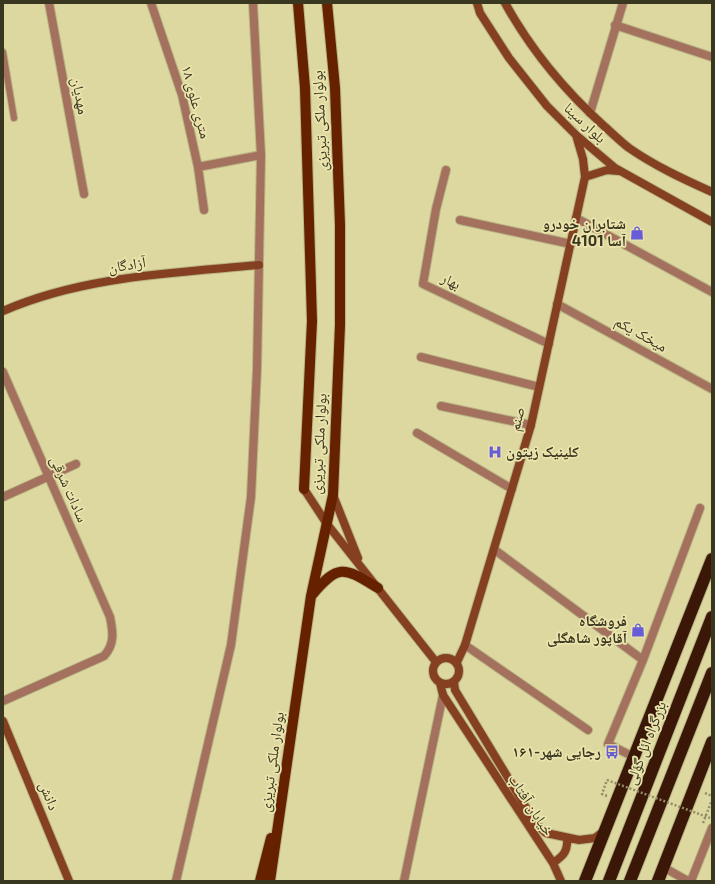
<svg xmlns="http://www.w3.org/2000/svg" width="715" height="884" font-family="'Exo 2','Noto Naskh Arabic',sans-serif">
<style>
.lines{fill:none;stroke-linecap:round;stroke-linejoin:round}
.lane-casing{stroke:#b9b484;stroke-width:8}
.street-casing{stroke:#b9b484;stroke-width:10}
.secondary-casing{stroke:#b9b484;stroke-width:10}
.primary-casing{stroke:#b9b484;stroke-width:12}
.highway-casing{stroke:#b9b484;stroke-width:14}
.path{stroke:#928d66;stroke-width:2.5;stroke-dasharray:2 2;stroke-linecap:butt}
.lane{stroke:#a3715d;stroke-width:6}
.street{stroke:#a3715d;stroke-width:8}
.secondary{stroke:#853f21;stroke-width:8}
.primary{stroke:#652100;stroke-width:10}
.highway{stroke:#3b1708;stroke-width:12}
.path-bridge{stroke:#928d66;stroke-width:2.5;stroke-dasharray:2 2;stroke-linecap:butt}
.labels{text-anchor:middle;stroke-width:3.5;stroke-linejoin:round;paint-order:stroke}
.street-label{font-size:15px;fill:#3a3721;stroke:#ebe4ad}
.poi-label{font-size:15px;font-weight:bold;fill:#3a3721;stroke:#ebe4ad;text-anchor:end}
</style>
<rect width="100%" height="100%" fill="#ddd7a0"/>
<g class="lines">
<!-- lane casing -->
<g class="lane-casing">
<path id="lane" d="M 3,52 L 14,118"/>
</g>
<!-- street casing -->
<g class="street-casing">
<path id="street" d="M 49,3 L 84,194
M 151,3 L 182,95 L 198,167 L 204,210
M 615,25 L 712,57
M 590,113 L 623,3
M 198,167 L 261,155
M 446,170 L 436,209 L 423,284 L 549,344
M 576,218 L 712,292
M 460,220 L 571,244
M 557,304 L 712,389
M 421,357 L 539,387
M 3,372 L 110,617 C 113,632 115,644 104,656 L 3,701
M 441,406 L 531,425
M 417,433 L 512,489
M 3,497 L 76,464
M 495,550 L 643,660
M 465,645 L 588,730
M 634,757 L 608,744 L 643,660 L 700,508
M 663,867 L 688,881
M 176,881 L 231,645 L 251,497 L 257,369 L 261,155 L 253,3
M 404,881 L 443,695
M 691,881 L 712,828"/>
</g>
<!-- secondary casing -->
<g class="secondary-casing">
<path id="secondary" d="M 477,3 L 480,13 L 509,58 L 547,106 L 576,135 L 615,168 L 712,222
M 505,3 C 531,50 564,90 604,126 C 612,133 620,141 629,148 C 655,166 683,179 712,192
M 585,177 L 607,170 L 619,171
M 3,311 C 83,276 174,273 259,265
M 304,489 L 327,524 L 436,662
M 333,495 L 358,558
M433 671a13 13 0 1 1 26 0a13 13 0 1 1-26 0Z
M 457,662 L 465,645 L 531,425 L 585,177 L 583,159 L 576,135
M 454,682 L 455,690 L 536,824 L 546,833 L 579,840 L 595,838 L 604,831
M 440,683 L 443,695 L 553,863 L 561,881
M 3,721 L 69,881
M 553,863 C 563,856 568,852 567,838"/>
</g>
<!-- primary casing -->
<g class="primary-casing">
<path id="primary" d="M 298,3 L 305,88 L 312,321 L 304,489
M 312,595 C 339,562 345,568 378,588
M 260,881 L 271,838
M 270,881 L 311,596 L 333,495 L 340,325 L 340,225 L 335,88 L 327,3"/>
</g>
<!-- highway casing -->
<g class="highway-casing">
<path id="highway" d="M 585,881 L 712,559
M 609,881 L 712,617
M 630,881 L 712,673
M 658,881 L 712,742"/>
</g>
<!-- path -->
<path class="path" d="M 705,793 L 712,796
M 607,796 L 602,794 L 607,780
M 703,823 L 712,800"/>
<!-- lane -->
<use href="#lane" class="lane"/>
<!-- street -->
<use href="#street" class="street"/>
<!-- secondary -->
<use href="#secondary" class="secondary"/>
<!-- primary -->
<use href="#primary" class="primary"/>
<!-- highway -->
<use href="#highway" class="highway"/>
<!-- path-bridge -->
<path class="path-bridge" d="M 607,780 L 710,818"/>
</g>
<!-- icons -->
<defs>
<g id="shop-bare" transform="scale(1.08)"><path d="M-5-2.5h2.3a2.7 3.5 0 0 1 5.4 0H5L5.5 6h-11ZM-1.5-2.5h3a1.5 2.3 0 0 0-3 0Z" fill="#675dd6" stroke="#ebe4ad" stroke-width="2.5" paint-order="stroke"/></g>
<g id="hospital-bare" transform="scale(1.08)"><path d="M-5-5h3v3.5h4V-5h3V5h-3V1.5h-4V5h-3Z" fill="#675dd6" stroke="#ebe4ad" stroke-width="2.5" paint-order="stroke"/></g>
<g id="bus-bare" transform="scale(1.08)"><path d="M-5-6H5V4H4V6H2V4H-2V6H-4V4H-5ZM-3.5-4V0h7V-4ZM-3.5 1.2v1.5H-2V1.2ZM2 1.2v1.5H3.5V1.2Z" fill="#675dd6" stroke="#ebe4ad" stroke-width="2.5" paint-order="stroke"/></g>
</defs>
<g fill-rule="evenodd">
<use href="#shop-bare" x="637" y="233"/>
<use href="#hospital-bare" x="495" y="452"/>
<use href="#shop-bare" x="638" y="630"/>
<use href="#bus-bare" x="612" y="752"/>
</g>
<g class="labels">
<!-- street labels -->
<g class="street-label">
<text transform="translate(80 96) rotate(79)" y="5">مهدیان</text>
<text transform="translate(196 102) rotate(75)" y="5">۱۸ متری علوی</text>
<text transform="translate(320 121) rotate(-93)" y="5">بولوار ملکی تبریزی</text>
<text transform="translate(585 123) rotate(43)" y="5">بلوار سینا</text>
<text transform="translate(127 265) rotate(-9)" y="5">آزادگان</text>
<text transform="translate(451 281) rotate(26)" y="5">بهار</text>
<text transform="translate(641 334) rotate(29)" y="5">میخک یکم</text>
<text transform="translate(517 419) rotate(-76)" y="5">صنم</text>
<text transform="translate(319 444) rotate(-87)" y="5">بولوار ملکی تبریزی</text>
<text transform="translate(69 489) rotate(66)" y="5">سادات شرقی</text>
<text transform="translate(646 743) rotate(-69)" y="5">بزرگراه ائل گؤلی</text>
<text transform="translate(272 762) rotate(-82)" y="5">بولوار ملکی تبریزی</text>
<text transform="translate(49 796) rotate(68)" y="5">دانش</text>
<text transform="translate(531 805) rotate(57)" y="5">خیابان آفتاب</text>
</g>
<!-- poi labels -->
<g class="poi-label">
<text x="626" y="229">شتابران خودرو<tspan x="626" dy="17">4101 آسا</tspan></text>
<text x="506" y="457" text-anchor="start">کلینیک زیتون</text>
<text x="627" y="626">فروشگاه<tspan x="627" dy="17">آقاپور شاهگلی</tspan></text>
<text x="601" y="757">۱۶۱-رجایی شهر</text>
</g>
</g>
<!-- border -->
<rect width="715" height="884" fill="none" stroke="#3a3721" stroke-width="8"/>
</svg>
